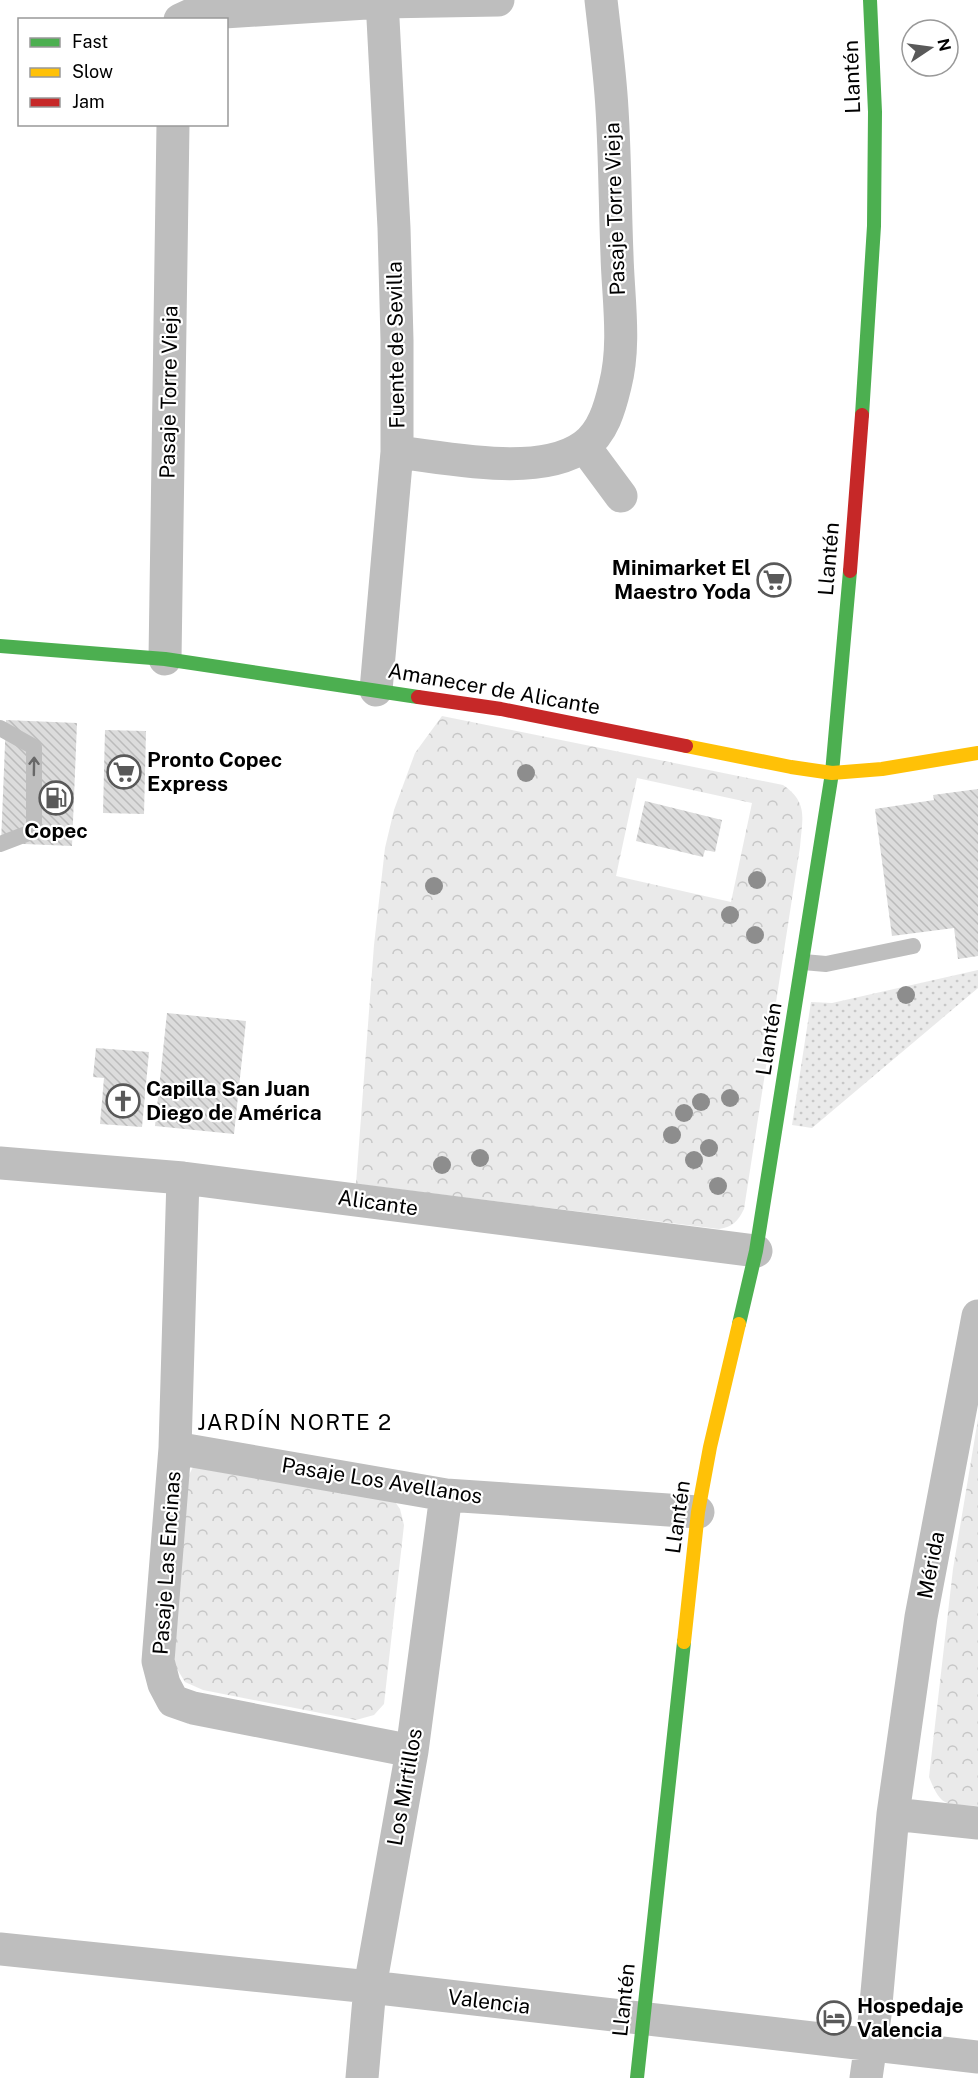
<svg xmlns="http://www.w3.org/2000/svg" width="978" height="2078" font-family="'Public Sans',sans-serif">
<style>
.grass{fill:url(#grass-dots)}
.park{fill:url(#park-crowns);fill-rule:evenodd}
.building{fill:url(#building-back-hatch)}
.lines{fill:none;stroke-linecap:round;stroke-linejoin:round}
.lane{stroke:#bebebe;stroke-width:16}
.street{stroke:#bebebe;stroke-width:33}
.fast{stroke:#4caf50;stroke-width:14}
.slow{stroke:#ffc107;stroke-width:14}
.jam{stroke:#c62828;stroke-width:14}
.tree{fill:#8d8d8d}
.oneway{stroke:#686868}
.labels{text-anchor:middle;stroke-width:4.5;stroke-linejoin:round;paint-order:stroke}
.street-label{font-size:21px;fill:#000;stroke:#fff}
.poi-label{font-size:21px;font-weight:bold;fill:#000;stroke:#fff;text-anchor:start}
.neighbourhood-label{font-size:22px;letter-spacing:1.5px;fill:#000;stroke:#fff}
</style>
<defs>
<pattern id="grass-dots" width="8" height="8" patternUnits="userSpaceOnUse" patternTransform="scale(1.5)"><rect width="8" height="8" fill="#eaeaea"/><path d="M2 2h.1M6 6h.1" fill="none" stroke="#c7c7c7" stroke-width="1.8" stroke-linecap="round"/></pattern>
<pattern id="park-crowns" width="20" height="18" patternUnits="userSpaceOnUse" patternTransform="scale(1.5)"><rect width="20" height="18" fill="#eaeaea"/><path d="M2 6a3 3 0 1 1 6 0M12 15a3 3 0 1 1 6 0" fill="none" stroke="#c7c7c7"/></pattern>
<pattern id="building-back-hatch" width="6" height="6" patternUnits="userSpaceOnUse" patternTransform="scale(1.5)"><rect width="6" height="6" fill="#dcdcdc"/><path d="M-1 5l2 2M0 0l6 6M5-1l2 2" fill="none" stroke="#bbb"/></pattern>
</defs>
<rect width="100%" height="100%" fill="#fff"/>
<!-- grass -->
<path class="grass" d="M 978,970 L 978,988 L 812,1128 L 792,1125 L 811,1002 L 832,1003 Z"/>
<!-- park -->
<path class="park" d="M 442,716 L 783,785 C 809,803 802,819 800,847 L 744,1209 C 738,1221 733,1227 719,1229 L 356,1184 L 374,945 L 385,848 L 394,810 L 415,753 ZM 637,778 L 752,803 L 731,902 L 616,876 Z
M 978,1419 L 978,1806 C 946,1804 942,1809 929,1777 L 953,1569 Z
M 194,1465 L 391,1496 L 400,1509 L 404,1525 L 384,1704 L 374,1715 L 356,1720 L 203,1690 L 185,1682 L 174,1664 L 187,1479 Z"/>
<!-- building -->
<path class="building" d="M 6,720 L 77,723 L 72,846 L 1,843 Z
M 105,730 L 146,731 L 144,814 L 103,813 Z
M 978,789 L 978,956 L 958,959 L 954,928 L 892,936 L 875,809 L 934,800 L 933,795 Z
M 645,801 L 722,820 L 715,852 L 705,850 L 703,857 L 636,841 Z
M 167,1013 L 246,1021 L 234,1134 L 155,1126 Z
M 96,1048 L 149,1052 L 142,1127 L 100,1124 L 104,1078 L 93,1077 Z"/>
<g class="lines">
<!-- lane -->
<path class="lane" d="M 0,728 L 34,747 L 34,831 L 0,844
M 803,962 L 826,964 L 913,946"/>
<!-- street -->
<path class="street" d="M 180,20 L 193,14 L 382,2 L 498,0
M 584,446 L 621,496
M 397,452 C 449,458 540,478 584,446 C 603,433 610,407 615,386 C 626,344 618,297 617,255 C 615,206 615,157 612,109 C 610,73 605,36 601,0
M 165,659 L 173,124
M 376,690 L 397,452 L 397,340 L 394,228 L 382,0
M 0,1163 L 183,1178 L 756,1251
M 183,1178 L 175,1448 L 158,1661 L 164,1684 L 173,1701 L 193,1708 L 412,1751
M 175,1448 L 446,1495 L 698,1512
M 893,1814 L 978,1823
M 0,1949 L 370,1987 L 978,2057
M 362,2078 L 370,1987 L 412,1751 L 446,1495
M 866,2078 L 875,2015 L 893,1814 L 921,1617 L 978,1316"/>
<!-- fast -->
<path class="fast" d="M 862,415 L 874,226 L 875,112 L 870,0
M 0,646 L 165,659 L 418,697
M 739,1324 L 756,1251 L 832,773 L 850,571
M 637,2078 L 684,1642"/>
<!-- slow -->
<path class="slow" d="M 686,746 L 791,767 L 832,773 L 882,769 L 978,753
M 684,1642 L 698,1512 L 710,1447 L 739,1324"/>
<!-- jam -->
<path class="jam" d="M 850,571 L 862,415
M 418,697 L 501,709 L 686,746"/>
</g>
<!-- trees -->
<g class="tree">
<circle cx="526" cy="773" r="9"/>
<circle cx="757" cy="880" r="9"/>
<circle cx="434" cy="886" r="9"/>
<circle cx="730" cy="915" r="9"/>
<circle cx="755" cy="935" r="9"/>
<circle cx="906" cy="995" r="9"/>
<circle cx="730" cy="1098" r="9"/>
<circle cx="701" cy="1102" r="9"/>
<circle cx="684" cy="1113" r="9"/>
<circle cx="672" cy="1135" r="9"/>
<circle cx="709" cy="1148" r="9"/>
<circle cx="480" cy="1158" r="9"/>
<circle cx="694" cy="1160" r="9"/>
<circle cx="442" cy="1165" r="9"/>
<circle cx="718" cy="1186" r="9"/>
</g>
<!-- one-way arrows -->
<defs><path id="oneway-shaft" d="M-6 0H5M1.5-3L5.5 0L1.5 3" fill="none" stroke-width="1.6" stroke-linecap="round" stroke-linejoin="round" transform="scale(1.5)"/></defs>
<use class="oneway" href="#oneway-shaft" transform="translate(34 766) rotate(-89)"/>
<!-- icons -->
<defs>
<g id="supermarket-ring" transform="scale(1.725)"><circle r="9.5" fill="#fff" stroke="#595959" stroke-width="1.5"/><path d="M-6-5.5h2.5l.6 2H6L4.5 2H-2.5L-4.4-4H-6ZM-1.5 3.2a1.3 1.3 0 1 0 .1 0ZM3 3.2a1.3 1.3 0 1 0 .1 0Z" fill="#595959"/></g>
<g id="fuel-ring" transform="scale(1.725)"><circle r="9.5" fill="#fff" stroke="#595959" stroke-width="1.5"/><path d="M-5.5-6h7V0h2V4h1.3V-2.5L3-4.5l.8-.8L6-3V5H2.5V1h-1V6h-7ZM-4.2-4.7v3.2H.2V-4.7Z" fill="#595959"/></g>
<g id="church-ring" transform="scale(1.725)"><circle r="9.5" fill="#fff" stroke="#595959" stroke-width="1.5"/><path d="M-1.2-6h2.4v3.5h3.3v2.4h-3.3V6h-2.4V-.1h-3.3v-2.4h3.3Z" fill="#595959"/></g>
<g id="hotel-ring" transform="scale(1.725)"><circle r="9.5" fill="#fff" stroke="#595959" stroke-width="1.5"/><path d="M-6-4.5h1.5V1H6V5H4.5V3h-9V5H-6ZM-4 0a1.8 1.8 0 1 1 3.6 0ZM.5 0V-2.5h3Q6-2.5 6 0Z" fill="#595959"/></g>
</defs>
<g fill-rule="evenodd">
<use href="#supermarket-ring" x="774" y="580"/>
<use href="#supermarket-ring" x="124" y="772"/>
<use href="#fuel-ring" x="56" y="798"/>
<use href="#church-ring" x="123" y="1101"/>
<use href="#hotel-ring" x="834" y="2018"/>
</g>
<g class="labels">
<!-- street labels -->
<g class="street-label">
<text transform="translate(852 77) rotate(-92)" y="7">Llantén</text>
<text transform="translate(615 209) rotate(-92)" y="7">Pasaje Torre Vieja</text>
<text transform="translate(396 345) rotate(-91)" y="7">Fuente de Sevilla</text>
<text transform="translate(169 392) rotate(-89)" y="7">Pasaje Torre Vieja</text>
<text transform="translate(829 559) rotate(-85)" y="7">Llantén</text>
<text transform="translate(494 689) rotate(10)" y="7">Amanecer de Alicante</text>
<text transform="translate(769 1039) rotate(-81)" y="7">Llantén</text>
<text transform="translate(378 1203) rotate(8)" y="7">Alicante</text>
<text transform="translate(382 1481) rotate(9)" y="7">Pasaje Los Avellanos</text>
<text transform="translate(678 1517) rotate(-82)" y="7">Llantén</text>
<text transform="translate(167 1563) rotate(-86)" y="7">Pasaje Las Encinas</text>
<text transform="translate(931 1565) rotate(-79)" y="7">Mérida</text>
<text transform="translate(405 1787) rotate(-80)" y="7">Los Mirtillos</text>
<text transform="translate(624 2000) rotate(-84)" y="7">Llantén</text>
<text transform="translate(489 2002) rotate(7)" y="7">Valencia</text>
</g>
<!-- poi labels -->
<g class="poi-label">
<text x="751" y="575" text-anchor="end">Minimarket El<tspan x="751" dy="24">Maestro Yoda</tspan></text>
<text x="147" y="767">Pronto Copec<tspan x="147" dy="24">Express</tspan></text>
<text x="56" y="838" text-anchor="middle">Copec</text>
<text x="146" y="1096">Capilla San Juan<tspan x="146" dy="24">Diego de América</tspan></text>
<text x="857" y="2013">Hospedaje<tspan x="857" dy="24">Valencia</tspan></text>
</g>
<!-- neighbourhood labels -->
<g class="neighbourhood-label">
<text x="295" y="1430">JARDÍN NORTE 2</text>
</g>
</g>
<!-- legend -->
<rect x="18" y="18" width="210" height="108" fill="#ffffff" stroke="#999999" stroke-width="1.5"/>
<rect x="30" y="38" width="30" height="9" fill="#4caf50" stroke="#999999" stroke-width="1.5"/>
<text x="72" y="48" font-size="18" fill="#000000">Fast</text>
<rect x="30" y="68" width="30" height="9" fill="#ffc107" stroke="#999999" stroke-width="1.5"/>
<text x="72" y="78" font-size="18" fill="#000000">Slow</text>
<rect x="30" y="98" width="30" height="9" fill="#c62828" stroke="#999999" stroke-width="1.5"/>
<text x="72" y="108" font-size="18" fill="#000000">Jam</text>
<!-- north arrow -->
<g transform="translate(930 48) rotate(77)"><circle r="28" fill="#ffffff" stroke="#999999" stroke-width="1.5"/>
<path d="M0-4.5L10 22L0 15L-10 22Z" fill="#595959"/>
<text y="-9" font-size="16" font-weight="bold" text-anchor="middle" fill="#000000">N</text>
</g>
</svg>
